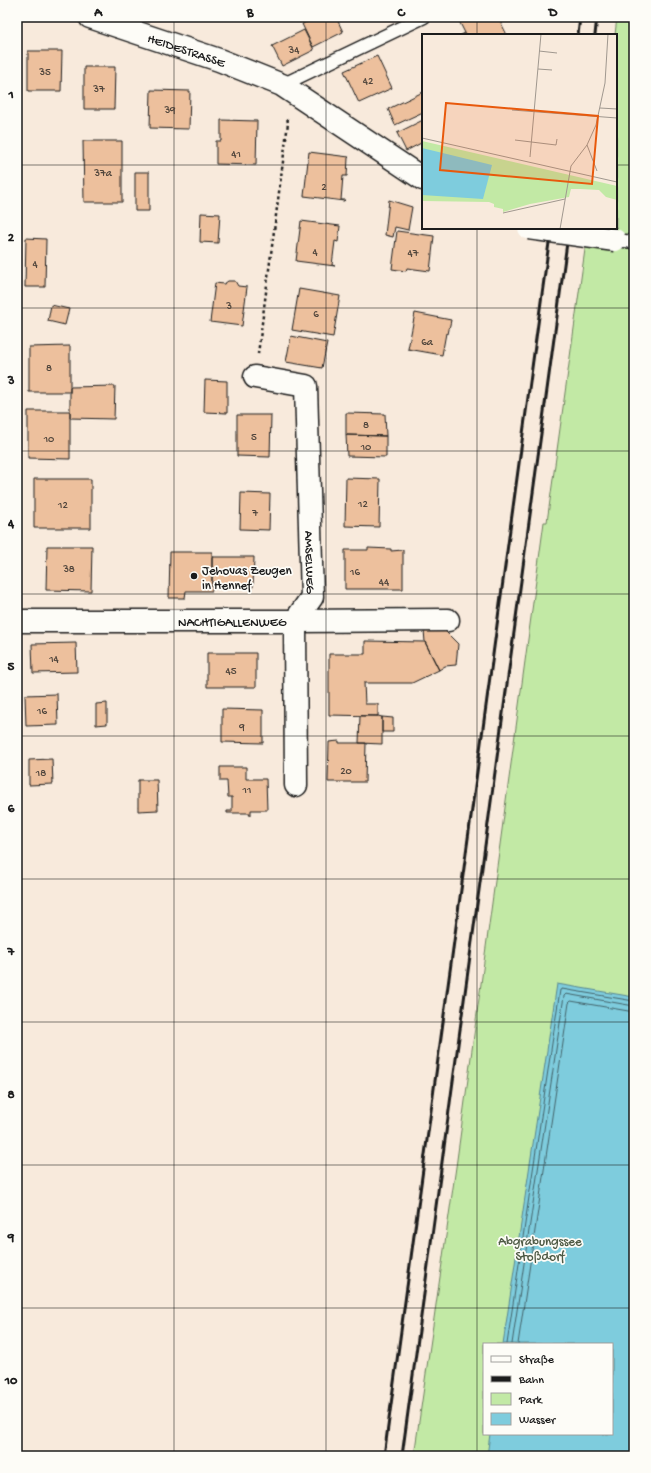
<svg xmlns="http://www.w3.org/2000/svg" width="651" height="1473" font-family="'Gochi Hand',sans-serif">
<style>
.green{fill:#c2e9a5;stroke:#6f8260;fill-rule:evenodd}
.water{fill:#7eccdd;stroke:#578690}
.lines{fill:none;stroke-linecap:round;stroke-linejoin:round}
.shore{stroke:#436269;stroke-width:1}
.building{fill:#edc09d;stroke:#1c1c1c}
.service-casing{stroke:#1c1c1c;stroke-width:15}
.minor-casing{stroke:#1c1c1c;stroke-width:25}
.path{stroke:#1c1c1c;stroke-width:2.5;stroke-dasharray:3 3;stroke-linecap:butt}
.service{stroke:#fdfcf7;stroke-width:12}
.minor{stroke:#fdfcf7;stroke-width:22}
.rail{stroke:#1c1c1c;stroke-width:3}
.minor-bridge-casing{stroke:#1c1c1c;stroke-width:25;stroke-linecap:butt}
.minor-bridge{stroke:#fdfcf7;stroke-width:22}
.grid{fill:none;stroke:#1c1c1c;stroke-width:1;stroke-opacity:0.55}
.poi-dot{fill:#1c1c1c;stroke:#fdfcf7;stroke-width:1.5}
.labels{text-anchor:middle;stroke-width:3.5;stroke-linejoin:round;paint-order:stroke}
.number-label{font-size:11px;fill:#50453c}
.street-label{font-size:13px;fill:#1c1c1c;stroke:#fdfcf7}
.poi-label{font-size:13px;fill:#1c1c1c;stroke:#fdfcf7;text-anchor:start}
.park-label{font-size:13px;fill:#4e5a45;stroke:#fdfcf7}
.inset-road{fill:none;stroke:#a0988f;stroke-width:1}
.view{fill:#e8590c;fill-opacity:0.15;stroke:#e8590c;stroke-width:2}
.inset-edge{fill:none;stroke:#1c1c1c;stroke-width:2}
.neatline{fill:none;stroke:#1c1c1c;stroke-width:1.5}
.grid-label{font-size:13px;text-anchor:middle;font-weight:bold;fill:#1c1c1c}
</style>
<rect width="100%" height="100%" fill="#f8eadc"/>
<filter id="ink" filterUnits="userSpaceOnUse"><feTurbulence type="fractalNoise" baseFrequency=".025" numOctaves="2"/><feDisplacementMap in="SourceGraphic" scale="8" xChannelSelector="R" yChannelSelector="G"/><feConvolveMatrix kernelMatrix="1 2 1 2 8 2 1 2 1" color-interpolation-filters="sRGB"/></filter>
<g filter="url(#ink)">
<!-- green -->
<path class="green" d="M 617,17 L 634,17 L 634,1456 L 414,1456 L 456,1167 L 544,522 L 547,522 L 588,228 L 616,228 L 616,35 L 615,35 ZM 484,1344 L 612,1344 L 612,1434 L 484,1434 Z"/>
<!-- water -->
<path class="water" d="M 557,984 L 634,997 L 634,1456 L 487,1456 L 490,1434 L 612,1434 L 612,1344 L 503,1344 Z"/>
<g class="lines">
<!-- shore -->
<path class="shore" d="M 507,1344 L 560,990 L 562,989 L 634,1001
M 512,1344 L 564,996 L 566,994 L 634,1006
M 518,1344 L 569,1003 L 571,1001 L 634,1012"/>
</g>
<!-- building -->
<path class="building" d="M 318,17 L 336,17 L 343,32 L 313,47 L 302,24 Z
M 457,17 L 498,17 L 507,35 L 461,35 L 465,33 Z
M 304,30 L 314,50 L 282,66 L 272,46 Z
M 28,51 L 62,51 L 61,91 L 28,91 Z
M 377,56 L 392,88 L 359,103 L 344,71 Z
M 84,67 L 115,67 L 114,109 L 84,109 Z
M 151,90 L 190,91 L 189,129 L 150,128 Z
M 423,92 L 423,112 L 395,125 L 388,109 Z
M 221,120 L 257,121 L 256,165 L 216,164 L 216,141 L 221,141 Z
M 423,120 L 423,142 L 406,151 L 397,133 Z
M 83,141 L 122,141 L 122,202 L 84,202 Z
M 309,152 L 349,157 L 348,158 L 347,176 L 343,176 L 341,200 L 345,200 L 344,201 L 304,196 Z
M 135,172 L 149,172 L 149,211 L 135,211 Z
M 389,200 L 412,207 L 408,230 L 395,227 L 393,237 L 385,235 Z
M 201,213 L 220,214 L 218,243 L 200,242 Z
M 301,221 L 340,226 L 338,242 L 335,241 L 332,265 L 335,266 L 296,261 Z
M 397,231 L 434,236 L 430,271 L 407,268 L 406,271 L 392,269 Z
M 26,238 L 46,239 L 45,287 L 25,287 Z
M 228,281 L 235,281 L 238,286 L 247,287 L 242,326 L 210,322 L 215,283 L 224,284 Z
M 299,289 L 340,296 L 333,337 L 292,330 Z
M 51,305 L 69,309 L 65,325 L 48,321 Z
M 415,313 L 451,320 L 448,334 L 446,333 L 442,355 L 408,349 Z
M 291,336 L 327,343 L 322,368 L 286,362 Z
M 70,346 L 70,392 L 29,392 L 29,347 Z
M 205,380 L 227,381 L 227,413 L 204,412 Z
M 115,386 L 114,419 L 70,418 L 70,387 Z
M 28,411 L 70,411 L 70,459 L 28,458 Z
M 346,413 L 385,414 L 386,436 L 346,435 Z
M 237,415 L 271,415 L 270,457 L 237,456 Z
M 346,435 L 386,436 L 386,457 L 347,456 Z
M 346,478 L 380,479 L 379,527 L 345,526 Z
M 34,479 L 91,479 L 91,528 L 34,528 Z
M 241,493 L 270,494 L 269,530 L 240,529 Z
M 47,546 L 92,546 L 91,591 L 46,590 Z
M 368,548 L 391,549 L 391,551 L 403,550 L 403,589 L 345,589 L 345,550 L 368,550 Z
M 170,552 L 212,552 L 212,591 L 186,591 L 185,598 L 169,598 Z
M 212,557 L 254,557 L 253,587 L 212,587 Z
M 424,630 L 444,630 L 458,644 L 456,665 L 445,666 L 439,670 L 425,642 Z
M 365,641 L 425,642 L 439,670 L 412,683 L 364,683 L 365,704 L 378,704 L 378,716 L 329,715 L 329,654 L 365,654 Z
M 76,643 L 77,672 L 33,673 L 32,644 Z
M 207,653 L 256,653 L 256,687 L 207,687 Z
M 57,694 L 58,725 L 26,726 L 25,695 Z
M 107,703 L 107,724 L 96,725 L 96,704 Z
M 222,709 L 263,710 L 263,743 L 222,742 Z
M 360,716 L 378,716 L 382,717 L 382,744 L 359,743 Z
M 382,717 L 393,718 L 393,732 L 382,732 Z
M 339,741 L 339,743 L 366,743 L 365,782 L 328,782 L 329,742 Z
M 52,759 L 53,784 L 29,785 L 29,760 Z
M 220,767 L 246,767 L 246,779 L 266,779 L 267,810 L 251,810 L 251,815 L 249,815 L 250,813 L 227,813 L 227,811 L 232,811 L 232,797 L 228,797 L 227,781 L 220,781 Z
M 138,780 L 157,780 L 158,810 L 138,811 Z"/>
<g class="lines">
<!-- service casing -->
<g class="service-casing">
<path id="service" d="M 282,85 L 424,17
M 615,240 L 634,242"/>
</g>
<!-- minor casing -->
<g class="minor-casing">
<g id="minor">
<path id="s1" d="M 90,17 L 219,60 L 282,85 L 423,179"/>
<path id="s2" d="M 255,377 L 306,386 L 312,597 L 295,621 L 296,785"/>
<path id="s3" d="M 17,621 L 295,621 L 448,620"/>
</g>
</g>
<!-- path -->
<path class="path" d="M 258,354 L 288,123 L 287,117"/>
<!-- service -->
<use href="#service" class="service"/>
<!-- minor -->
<use href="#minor" class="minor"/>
<!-- rail -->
<path class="rail" d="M 578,35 L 580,17
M 595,35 L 597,17
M 384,1456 L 551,228
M 402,1456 L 569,228"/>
<!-- minor-bridge casing -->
<g class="minor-bridge-casing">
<path id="minor-bridge" d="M 529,228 L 615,240"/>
</g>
<!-- minor-bridge -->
<use href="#minor-bridge" class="minor-bridge"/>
</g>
</g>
<!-- grid -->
<path class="grid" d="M 174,17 L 174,1456M 326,17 L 326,1456M 477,17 L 477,35M 17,165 L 423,165M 616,165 L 634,165M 477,228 L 477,1456M 17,308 L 634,308M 17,451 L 634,451M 17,594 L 634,594M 17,736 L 634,736M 17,879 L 634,879M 17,1022 L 634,1022M 17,1165 L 634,1165M 17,1308 L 634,1308"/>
<!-- markers -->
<circle class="poi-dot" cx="194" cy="576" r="4"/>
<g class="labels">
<!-- number labels -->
<g class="number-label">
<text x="294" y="53">34</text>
<text x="45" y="75">35</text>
<text x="368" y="84">42</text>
<text x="99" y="92">37</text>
<text x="170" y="113">39</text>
<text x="236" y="157">41</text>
<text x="103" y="176">37a</text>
<text x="324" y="190">2</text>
<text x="315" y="255">4</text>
<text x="413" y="256">47</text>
<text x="35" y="267">4</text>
<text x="229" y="309">3</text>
<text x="316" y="317">6</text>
<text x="427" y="345">6a</text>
<text x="49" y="371">8</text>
<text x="366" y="428">8</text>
<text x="254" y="440">5</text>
<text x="49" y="442">10</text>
<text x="366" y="450">10</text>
<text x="363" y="507">12</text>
<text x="63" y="508">12</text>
<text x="255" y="516">7</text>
<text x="69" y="572">38</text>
<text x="355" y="575">16</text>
<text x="384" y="585">44</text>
<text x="54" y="662">14</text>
<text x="231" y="674">45</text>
<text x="42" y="714">16</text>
<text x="242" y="730">9</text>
<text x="346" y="774">20</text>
<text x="41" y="776">18</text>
<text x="247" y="793">11</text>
</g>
<!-- street labels -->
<g class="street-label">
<text dy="5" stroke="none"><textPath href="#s1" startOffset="102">HEIDESTRASSE</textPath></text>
<text dy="5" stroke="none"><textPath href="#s2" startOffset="228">AMSELWEG</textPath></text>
<text dy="5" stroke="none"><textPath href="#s3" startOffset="215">NACHTIGALLENWEG</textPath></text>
</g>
<!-- poi labels -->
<g class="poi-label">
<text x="202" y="574">Jehovas Zeugen<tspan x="202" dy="15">in Hennef</tspan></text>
</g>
<!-- park labels -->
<g class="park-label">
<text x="540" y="1245">Abgrabungssee<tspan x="540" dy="15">Stoßdorf</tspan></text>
</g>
</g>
<!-- overview -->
<g transform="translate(422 34)">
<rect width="195" height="195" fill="#f8eadc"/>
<path d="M 0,107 L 195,152 L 195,166 L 184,163 L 177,156 L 158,155 L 149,155 L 147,163 L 108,170 L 81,178 L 81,175 L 72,173 L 72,170 L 67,168 L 0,167 Z" fill="#c2e9a5"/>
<path d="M 0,114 L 70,131 L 61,165 L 0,161 Z" fill="#7eccdd"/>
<path class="inset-road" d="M 117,17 L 135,19M 116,35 L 130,36M 178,74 L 195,75M 90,76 L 195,84M 0,104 L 195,148M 93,106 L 134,111 L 135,105M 165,111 L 175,137M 108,123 L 119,0M 81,179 L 143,165M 138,195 L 149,132 L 165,111 L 174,91 L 183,49 L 186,0"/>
<path class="view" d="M 24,69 L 176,82 L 170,150 L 18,136 Z"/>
<rect width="195" height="195" class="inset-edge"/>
</g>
<!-- margin -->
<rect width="651" height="1473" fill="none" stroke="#fdfcf7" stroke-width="44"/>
<!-- legend -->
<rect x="483" y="1343" width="130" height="92" fill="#fdfcf7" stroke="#a3a29f"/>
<rect x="491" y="1356" width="20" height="6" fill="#fdfcf7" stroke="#a3a29f"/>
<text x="519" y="1363" font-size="12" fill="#1c1c1c">Straße</text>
<rect x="491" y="1376" width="20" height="6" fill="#1c1c1c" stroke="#a3a29f"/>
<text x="519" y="1383" font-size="12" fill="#1c1c1c">Bahn</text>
<rect x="491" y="1393" width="20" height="12" fill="#c2e9a5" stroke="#a3a29f"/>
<text x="519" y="1403" font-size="12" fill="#1c1c1c">Park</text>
<rect x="491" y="1413" width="20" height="12" fill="#7eccdd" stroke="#a3a29f"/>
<text x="519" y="1423" font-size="12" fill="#1c1c1c">Wasser</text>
<rect x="22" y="22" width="607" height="1429" class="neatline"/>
<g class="grid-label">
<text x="98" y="16">A</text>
<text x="250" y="16">B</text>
<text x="401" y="16">C</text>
<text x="553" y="16">D</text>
<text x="11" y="98">1</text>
<text x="11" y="241">2</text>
<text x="11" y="384">3</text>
<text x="11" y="527">4</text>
<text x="11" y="670">5</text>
<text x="11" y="812">6</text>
<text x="11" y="955">7</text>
<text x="11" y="1098">8</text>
<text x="11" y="1241">9</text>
<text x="11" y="1384">10</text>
</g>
</svg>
